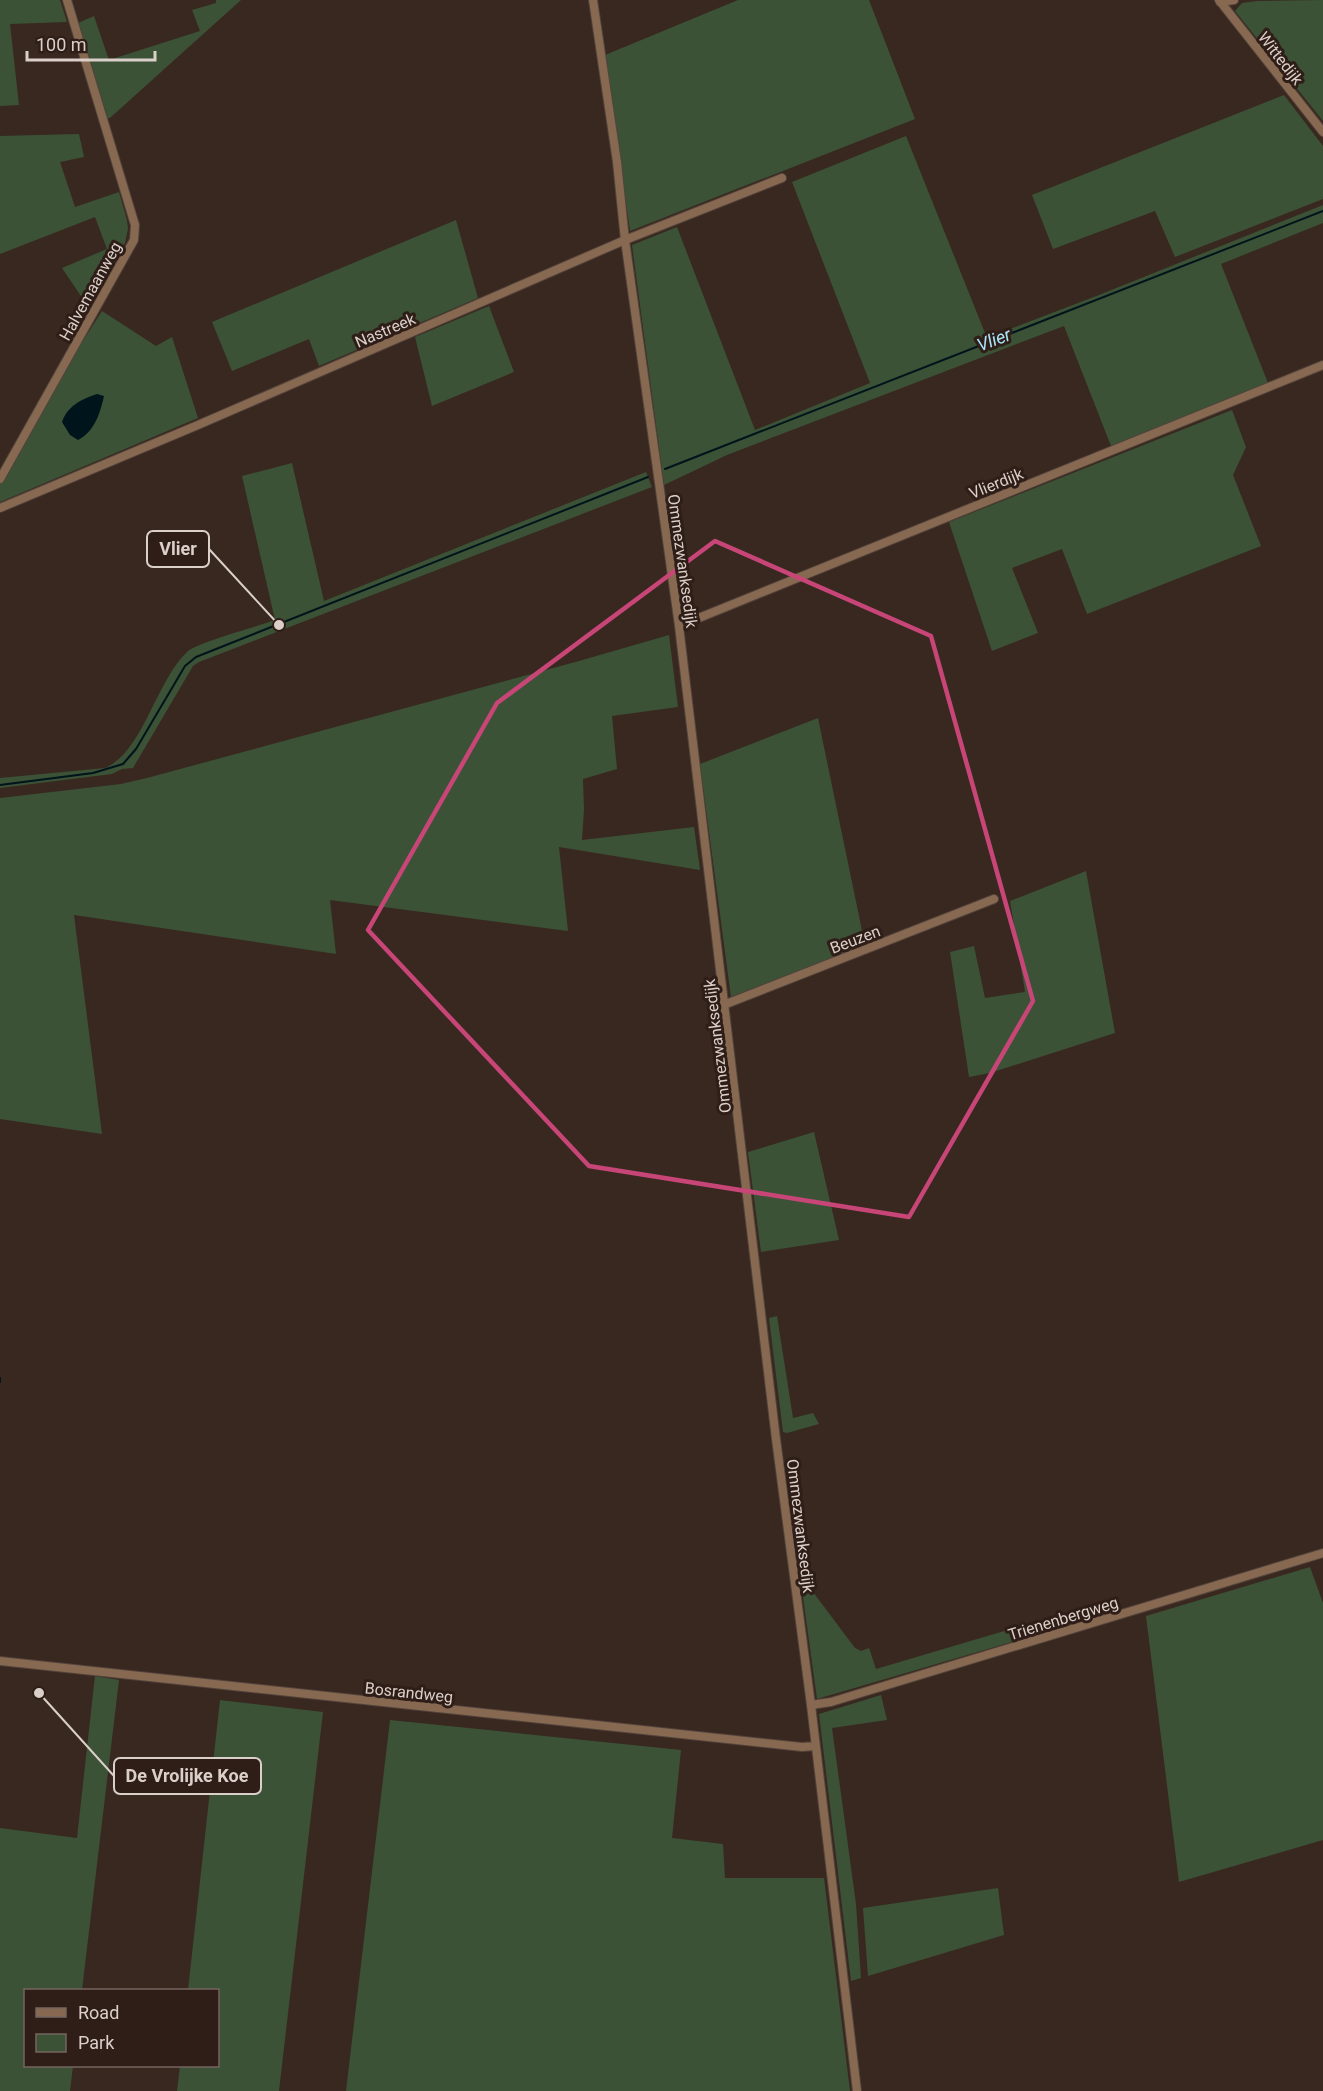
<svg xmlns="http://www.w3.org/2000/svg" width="1323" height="2091" font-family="Roboto,sans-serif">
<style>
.green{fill:#3b5236}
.water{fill:#00141b}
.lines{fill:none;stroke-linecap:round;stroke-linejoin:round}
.stream{stroke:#00141b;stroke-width:2}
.minor-casing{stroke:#53433b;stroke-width:10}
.minor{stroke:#876952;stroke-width:8}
.marked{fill:none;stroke:#c84677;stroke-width:4.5;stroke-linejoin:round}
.labels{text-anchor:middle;stroke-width:6;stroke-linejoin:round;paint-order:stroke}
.street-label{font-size:16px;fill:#dbcfca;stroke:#2f1e17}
.water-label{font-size:18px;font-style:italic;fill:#a9e4fa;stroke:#2f1e17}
.leader{fill:none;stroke:#dbcfca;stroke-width:2}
.callout-dot{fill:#dbcfca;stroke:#2f1e17;stroke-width:2}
.callout{fill:#2f1e17;stroke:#dbcfca;stroke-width:2}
.callout-label{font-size:18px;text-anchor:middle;font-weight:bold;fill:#dbcfca}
</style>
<rect width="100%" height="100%" fill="#392820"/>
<!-- green -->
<path class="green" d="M 0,0 L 60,0 L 67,22 L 10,24 L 19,105 L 0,106 Z
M 216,0 L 241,0 L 111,117 L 106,120 L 78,23 L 94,16 L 109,60 L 200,31 L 192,10 L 216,3 Z
M 738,0 L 869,0 L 915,119 L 630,231 L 605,55 Z
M 1323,0 L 1323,121 L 1235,11 L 1242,3 L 1257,1 Z
M 1284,95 L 1323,146 L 1323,199 L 1175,257 L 1155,211 L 1053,249 L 1032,195 Z
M 79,134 L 84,157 L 60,162 L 75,207 L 119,192 L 127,220 L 128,229 L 125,243 L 89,308 L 62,268 L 107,249 L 95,217 L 0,254 L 0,136 Z
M 906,136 L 987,338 L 1099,295 L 1323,205 L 1323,223 L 1221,264 L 1268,383 L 1111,446 L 1064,326 L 727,455 L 664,485 L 632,245 L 677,227 L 755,430 L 870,383 L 792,182 Z
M 456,220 L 478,298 L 319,366 L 309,339 L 232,371 L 212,322 Z
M 489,306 L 514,372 L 432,406 L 415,337 Z
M 102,311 L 156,346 L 172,337 L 198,418 L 0,502 L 0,482 L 59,378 Z
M 1232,410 L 1246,447 L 1233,475 L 1261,546 L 1087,614 L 1062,549 L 1012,568 L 1038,633 L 992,651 L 949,522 Z
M 292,463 L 324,601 L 646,472 L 652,487 L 199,662 L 193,666 L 133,768 L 122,769 L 112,774 L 0,788 L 0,778 L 105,768 C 143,752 156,681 187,652 C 195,643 259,626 275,620 L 242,476 Z
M 669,635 L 678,707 L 612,716 L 617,769 L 583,779 L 584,810 L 582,840 L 694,827 L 700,870 L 559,847 L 568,931 L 330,900 L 336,954 L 74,915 L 102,1134 L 0,1119 L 0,798 L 121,784 L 147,778 L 579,661 Z
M 818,718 L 865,945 L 731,997 L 700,764 Z
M 1086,871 L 1115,1033 L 990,1073 L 969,1077 L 950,952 L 974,946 L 985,998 L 1025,992 L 1010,901 Z
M 814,1132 L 839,1240 L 761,1252 L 748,1152 Z
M 777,1316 L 793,1418 L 813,1413 L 819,1424 L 787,1433 L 783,1432 L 769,1318 Z
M 1310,1567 L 1323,1603 L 1323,1840 L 1179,1882 L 1146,1616 Z
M 801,1582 L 810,1588 L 855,1648 L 861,1651 L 869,1648 L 876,1669 L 1011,1629 L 1015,1641 L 817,1699 Z
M 95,1676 L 119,1680 L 82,1990 L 26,1990 L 26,2066 L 73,2066 L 70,2091 L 0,2091 L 0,1828 L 77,1838 Z
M 881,1695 L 887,1720 L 832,1728 L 856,1904 L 861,1978 L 851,1981 L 819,1714 Z
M 220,1700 L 323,1712 L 279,2091 L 177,2091 L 180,2066 L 218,2066 L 218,1990 L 188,1990 Z
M 390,1720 L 681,1750 L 672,1838 L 723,1844 L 725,1878 L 824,1878 L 850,2091 L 346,2091 Z
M 998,1888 L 1004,1935 L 868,1976 L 863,1908 Z"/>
<!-- water -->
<path class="water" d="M 97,394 L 104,396 C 100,413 95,431 78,440 L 70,435 L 62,422 C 67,406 82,399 97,394 Z"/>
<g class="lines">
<!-- stream -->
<path class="stream" d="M 665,469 L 1323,211
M 0,785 L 93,773 L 123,764 L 136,749 L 185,666 L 196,657 L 648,477
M 0,1378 L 0,1382"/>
<!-- minor casing -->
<g class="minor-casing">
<path id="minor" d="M 593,0 L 617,162 L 625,240 L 679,626 L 776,1439 L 811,1705 L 857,2091
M 1219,0 L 1323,132
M 1220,2 L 1234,0
M 0,479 L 134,240 L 135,225 L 67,0
M 0,508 L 198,425 L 625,240 L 782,178
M 679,626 L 1323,365
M 726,1004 L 994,899
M 0,1661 L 802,1747 L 815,1746
M 811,1705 L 831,1702 L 1323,1553"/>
</g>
<!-- minor -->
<use href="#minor" class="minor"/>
</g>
<!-- marked area -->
<path class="marked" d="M 715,541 L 931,636 L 1033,1001 L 909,1217 L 589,1166 L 368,930 L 497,703 Z"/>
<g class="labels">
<!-- street labels -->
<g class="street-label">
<text transform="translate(1281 58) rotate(52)" y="6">Wittedijk</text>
<text transform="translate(90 291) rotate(-61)" y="6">Halvemaanweg</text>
<text transform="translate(385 330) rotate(-23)" y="6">Nastreek</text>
<text transform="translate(996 483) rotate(-22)" y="6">Vlierdijk</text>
<text transform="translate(683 561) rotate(82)" y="6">Ommezwanksedijk</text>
<text transform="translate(855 939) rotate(-21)" y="6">Beuzen</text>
<text transform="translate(717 1046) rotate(-97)" y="6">Ommezwanksedijk</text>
<text transform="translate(801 1526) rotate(83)" y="6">Ommezwanksedijk</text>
<text transform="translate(1063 1618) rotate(-17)" y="6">Trienenbergweg</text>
<text transform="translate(409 1692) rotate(6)" y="6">Bosrandweg</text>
</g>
<!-- water labels -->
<g class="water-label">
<text transform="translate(994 340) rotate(-21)" y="6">Vlier</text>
</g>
</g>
<!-- callouts -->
<path class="leader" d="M279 625L209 549M39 1693L114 1776"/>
<g class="callout-dot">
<circle cx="279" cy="625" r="6"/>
<circle cx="39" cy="1693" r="6"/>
</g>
<g class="callout">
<rect x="147" y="531" width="62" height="36" rx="6"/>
<rect x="114" y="1758" width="147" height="36" rx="6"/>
</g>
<g class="callout-label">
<text x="178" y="555">Vlier</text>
<text x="187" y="1782">De Vrolijke Koe</text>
</g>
<!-- legend -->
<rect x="24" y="1989" width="195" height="78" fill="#2f1e17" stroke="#74655f" stroke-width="1.5"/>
<rect x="36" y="2008" width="30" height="9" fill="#876952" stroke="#74655f" stroke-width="1.5"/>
<text x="78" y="2019" font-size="18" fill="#dbcfca">Road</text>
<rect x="36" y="2034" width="30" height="18" fill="#3b5236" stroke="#74655f" stroke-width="1.5"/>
<text x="78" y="2049" font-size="18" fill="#dbcfca">Park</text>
<!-- scale -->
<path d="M27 51v9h128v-9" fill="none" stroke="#dbcfca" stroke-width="3"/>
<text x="36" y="51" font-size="18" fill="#dbcfca" stroke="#2f1e17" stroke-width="4.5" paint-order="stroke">100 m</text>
</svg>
